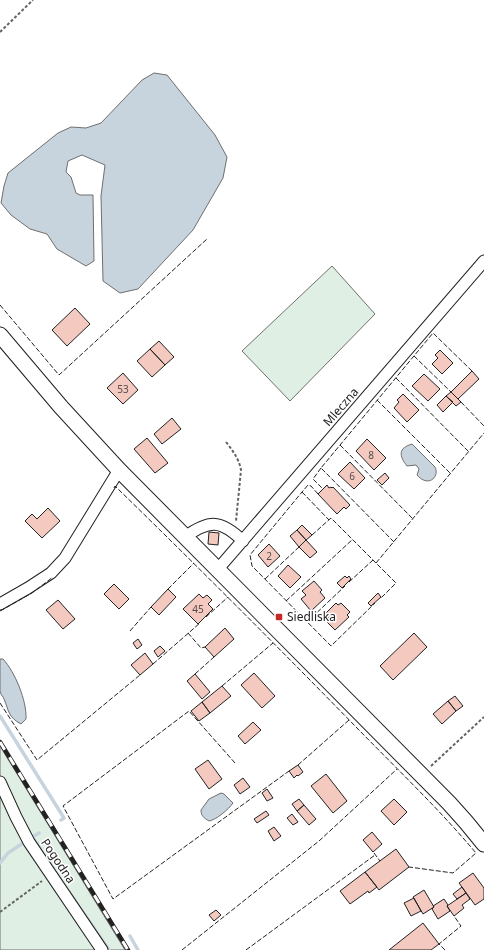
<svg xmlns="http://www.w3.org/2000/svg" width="484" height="950" font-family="'Noto Sans',sans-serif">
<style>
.green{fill:#e0efe3;stroke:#6f6f6f}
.water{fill:#c7d3dd;stroke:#6f6f6f}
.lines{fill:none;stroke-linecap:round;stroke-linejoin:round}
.stream{stroke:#c7d3dd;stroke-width:3.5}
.building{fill:#f3c9c0;stroke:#222}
.minor-casing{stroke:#222;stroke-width:13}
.secondary-casing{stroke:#222;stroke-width:17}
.path{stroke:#646464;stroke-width:2;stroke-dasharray:3 2;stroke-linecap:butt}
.minor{stroke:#fff;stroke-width:11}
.secondary{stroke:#fff;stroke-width:15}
.rail-casing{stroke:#222;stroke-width:4.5}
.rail{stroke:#fff;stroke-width:3;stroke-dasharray:9;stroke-linecap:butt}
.fence{stroke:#222;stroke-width:1;stroke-dasharray:5 2;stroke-linecap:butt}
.poi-dot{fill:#c62828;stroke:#fff;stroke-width:1.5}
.labels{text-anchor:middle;stroke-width:3;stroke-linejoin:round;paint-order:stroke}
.number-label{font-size:10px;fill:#564c4a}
.street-label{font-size:12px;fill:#222;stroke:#fff}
.poi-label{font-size:12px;fill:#222;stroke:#fff;text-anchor:start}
</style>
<rect width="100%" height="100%" fill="#fff"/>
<!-- green -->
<path class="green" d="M 332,266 L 375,314 L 290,401 L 242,351 Z
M 0,746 L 3,751 L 125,950 L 0,950 Z"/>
<!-- water -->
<path class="water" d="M 154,73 L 167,75 L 215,135 L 227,157 L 223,178 L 193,230 L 138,289 L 120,293 L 103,281 L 101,196 L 105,165 L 82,155 L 68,161 L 66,172 L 71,177 L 76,193 L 80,195 L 93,195 L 94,261 L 86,266 L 57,249 L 47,234 L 30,229 L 11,215 L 1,203 L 4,186 L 8,173 L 58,133 L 71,127 L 86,128 L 101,123 L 142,80 Z
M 412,444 L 435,467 C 440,477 428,488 417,475 L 419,469 L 416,465 L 407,466 C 399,456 398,448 412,444 Z
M 0,659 L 3,659 C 15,672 27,701 26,719 L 21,724 C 8,717 9,711 4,699 C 3,696 0,694 0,691 C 0,681 0,669 0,659 Z
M 221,793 L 224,794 L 233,803 C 229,809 216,820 209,821 C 204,818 201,816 201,810 L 209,799 Z"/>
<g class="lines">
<!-- stream -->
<path class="stream" d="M 0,716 L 64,818 L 61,820
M 32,837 L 40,848
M 31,838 L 39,833
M 0,863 L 8,853 L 26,841
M 69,892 L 109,950
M 130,936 L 138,950"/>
</g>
<!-- building -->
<path class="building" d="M 75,308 L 90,324 L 67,346 L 52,330 Z
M 159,341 L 174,357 L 165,365 L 150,349 Z
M 150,349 L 165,365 L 152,377 L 137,361 Z
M 440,350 L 453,363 L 442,374 L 432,364 L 438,358 L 435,355 Z
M 472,371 L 479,379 L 458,399 L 451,392 Z
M 123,373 L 138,390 L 123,404 L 107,388 Z
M 424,374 L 440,389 L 428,401 L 412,386 Z
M 451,392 L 461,402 L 456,406 L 446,396 Z
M 403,394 L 419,410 L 407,422 L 394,408 L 399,402 L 397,400 Z
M 446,396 L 453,402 L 443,412 L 437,405 Z
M 172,418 L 181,429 L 162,444 L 154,434 Z
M 147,438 L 168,463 L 155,473 L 134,449 Z
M 367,439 L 386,458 L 374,470 L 356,451 Z
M 350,462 L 365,478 L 354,489 L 338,474 Z
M 385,473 L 389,478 L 382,485 L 377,480 Z
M 327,485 L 329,488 L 331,487 L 332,488 L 333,487 L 350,505 L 346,509 L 344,507 L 337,514 L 318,494 Z
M 48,508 L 60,521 L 42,538 L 25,521 L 32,514 L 37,519 Z
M 302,525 L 312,535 L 306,540 L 297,530 Z
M 297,530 L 306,540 L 299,547 L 290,536 Z
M 209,532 L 219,533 L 218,545 L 208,544 Z
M 306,540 L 317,552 L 310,558 L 299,547 Z
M 269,544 L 280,556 L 268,567 L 258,555 Z
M 288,565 L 301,577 L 290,588 L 278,576 Z
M 345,576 L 347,578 L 349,576 L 351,579 L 342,588 L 337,583 Z
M 314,581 L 322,590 L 320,592 L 325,598 L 311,611 L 301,599 L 306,595 L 302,591 Z
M 114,584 L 129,599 L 119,609 L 104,594 Z
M 168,589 L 176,597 L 159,615 L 151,607 Z
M 378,593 L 381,597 L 371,606 L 368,603 Z
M 199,594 L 203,598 L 207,595 L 212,600 L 208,604 L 213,609 L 198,624 L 183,609 Z
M 58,600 L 75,619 L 63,629 L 46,610 Z
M 336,603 L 338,605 L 341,603 L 350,612 L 347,615 L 349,617 L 335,630 L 327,622 L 330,619 L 325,614 Z
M 225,628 L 234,639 L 214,657 L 205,647 Z
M 414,633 L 427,647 L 393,680 L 380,666 Z
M 138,639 L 142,645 L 137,649 L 133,643 Z
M 160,646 L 165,651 L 158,657 L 154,651 Z
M 145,653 L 153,664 L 140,675 L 131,665 Z
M 254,673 L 275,696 L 262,708 L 241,685 Z
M 195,674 L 210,692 L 202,699 L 187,681 Z
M 222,686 L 231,696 L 210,713 L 202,702 Z
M 455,696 L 463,706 L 456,711 L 448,701 Z
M 448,701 L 456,711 L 442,724 L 433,714 Z
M 202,702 L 210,713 L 199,721 L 191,711 Z
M 253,722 L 261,730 L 245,744 L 238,736 Z
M 208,760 L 222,779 L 209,789 L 195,769 Z
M 298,765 L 303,772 L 298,776 L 297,775 L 294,778 L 289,771 Z
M 326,774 L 347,801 L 333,813 L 311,786 Z
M 243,778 L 250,787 L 240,794 L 234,785 Z
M 267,789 L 273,798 L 267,801 L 262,793 Z
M 299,799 L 304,805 L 297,811 L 292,804 Z
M 394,799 L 407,812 L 394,825 L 381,811 Z
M 304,805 L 316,819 L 309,825 L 297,811 Z
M 266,811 L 269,815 L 257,823 L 254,819 Z
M 292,814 L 298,822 L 293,825 L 287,818 Z
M 274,827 L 281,836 L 274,841 L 268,831 Z
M 372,832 L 382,844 L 373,852 L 363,840 Z
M 396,849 L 409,867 L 379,890 L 365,872 Z
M 365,872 L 377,887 L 369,893 L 368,891 L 350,904 L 340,891 Z
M 473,873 L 484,888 L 484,899 L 475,905 L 459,883 Z
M 462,887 L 466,893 L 457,899 L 453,894 Z
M 424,890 L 434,907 L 423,914 L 413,897 Z
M 466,893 L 470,899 L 462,905 L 464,908 L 454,916 L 447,906 Z
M 414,898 L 421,911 L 411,916 L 404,903 Z
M 444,899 L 448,905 L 447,906 L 450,911 L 438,919 L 432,909 L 434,907 L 433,906 Z
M 216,910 L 221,915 L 214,921 L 209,915 Z
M 423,923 L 439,944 L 431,950 L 389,950 Z"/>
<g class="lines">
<!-- minor casing -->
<g class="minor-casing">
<path id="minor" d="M 185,537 C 210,519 221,520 243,541
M 218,569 L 484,261
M 0,604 L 28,588 L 51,573 L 65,558 L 119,470
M 0,782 L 16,817 L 29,842 L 102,950"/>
</g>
<!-- secondary casing -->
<g class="secondary-casing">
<path id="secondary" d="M 0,335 L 61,407 L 119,470 L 449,803 L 466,822 L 484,844"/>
</g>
<!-- path -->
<path class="path" d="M 0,32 L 33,0
M 226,442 C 233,451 239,459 241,470 L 236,521
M 431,766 L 484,717
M 0,912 L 42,881"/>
<!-- minor -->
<use href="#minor" class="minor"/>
<!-- secondary -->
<use href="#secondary" class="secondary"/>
<!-- rail casing -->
<g class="rail-casing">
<path id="rail" d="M 0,742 L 128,950"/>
</g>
<!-- rail -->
<use href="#rail" class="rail"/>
<!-- fence -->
<path class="fence" d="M 0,305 L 59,375 L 207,239
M 414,356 L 451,392
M 396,378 L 469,452
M 377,400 L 451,474
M 461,402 L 484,426
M 340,445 L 413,519
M 321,468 L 313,479 L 323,489
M 114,488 L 115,486 C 197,566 277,646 357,728 C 397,769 439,809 476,853 L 453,873 L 409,867
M 302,492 L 329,520
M 318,494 L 311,486 L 308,485 L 302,492 L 250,555 L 252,566 L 331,646 L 375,603
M 312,535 L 331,518 L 396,583 L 380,599
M 394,542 L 321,468 L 433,333 L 472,371
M 376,563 L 484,433
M 265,579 L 299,547
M 349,582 L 373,560
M 168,589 L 194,563
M 286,601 L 353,539
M 0,611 L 32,593 L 53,577
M 206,617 L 228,597
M 307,622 L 345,586
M 130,631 L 151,607
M 188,633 L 201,648 L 205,647
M 153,664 L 200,623
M 195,674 L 214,657
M 222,686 L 273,643
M 0,703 L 37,760 L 140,675
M 235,763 L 189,711 L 63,806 L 113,899 L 289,771
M 298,765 L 349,720
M 374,853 L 380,861
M 182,950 L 319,841 L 397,769
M 246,950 L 375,855
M 445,950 L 439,944 L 461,926 L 454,916"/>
</g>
<!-- markers -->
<rect class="poi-dot" x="275" y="613" width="8" height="8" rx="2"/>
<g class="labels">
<!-- number labels -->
<g class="number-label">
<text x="123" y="393">53</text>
<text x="371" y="459">8</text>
<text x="352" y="480">6</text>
<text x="269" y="560">2</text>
<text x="198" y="613">45</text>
</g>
<!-- street labels -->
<g class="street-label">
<text transform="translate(341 407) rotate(-49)" y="4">Mleczna</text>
<text transform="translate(58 861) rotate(56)" y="4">Pogodna</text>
</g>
<!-- poi labels -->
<g class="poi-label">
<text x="287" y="621">Siedliska</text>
</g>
</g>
</svg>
